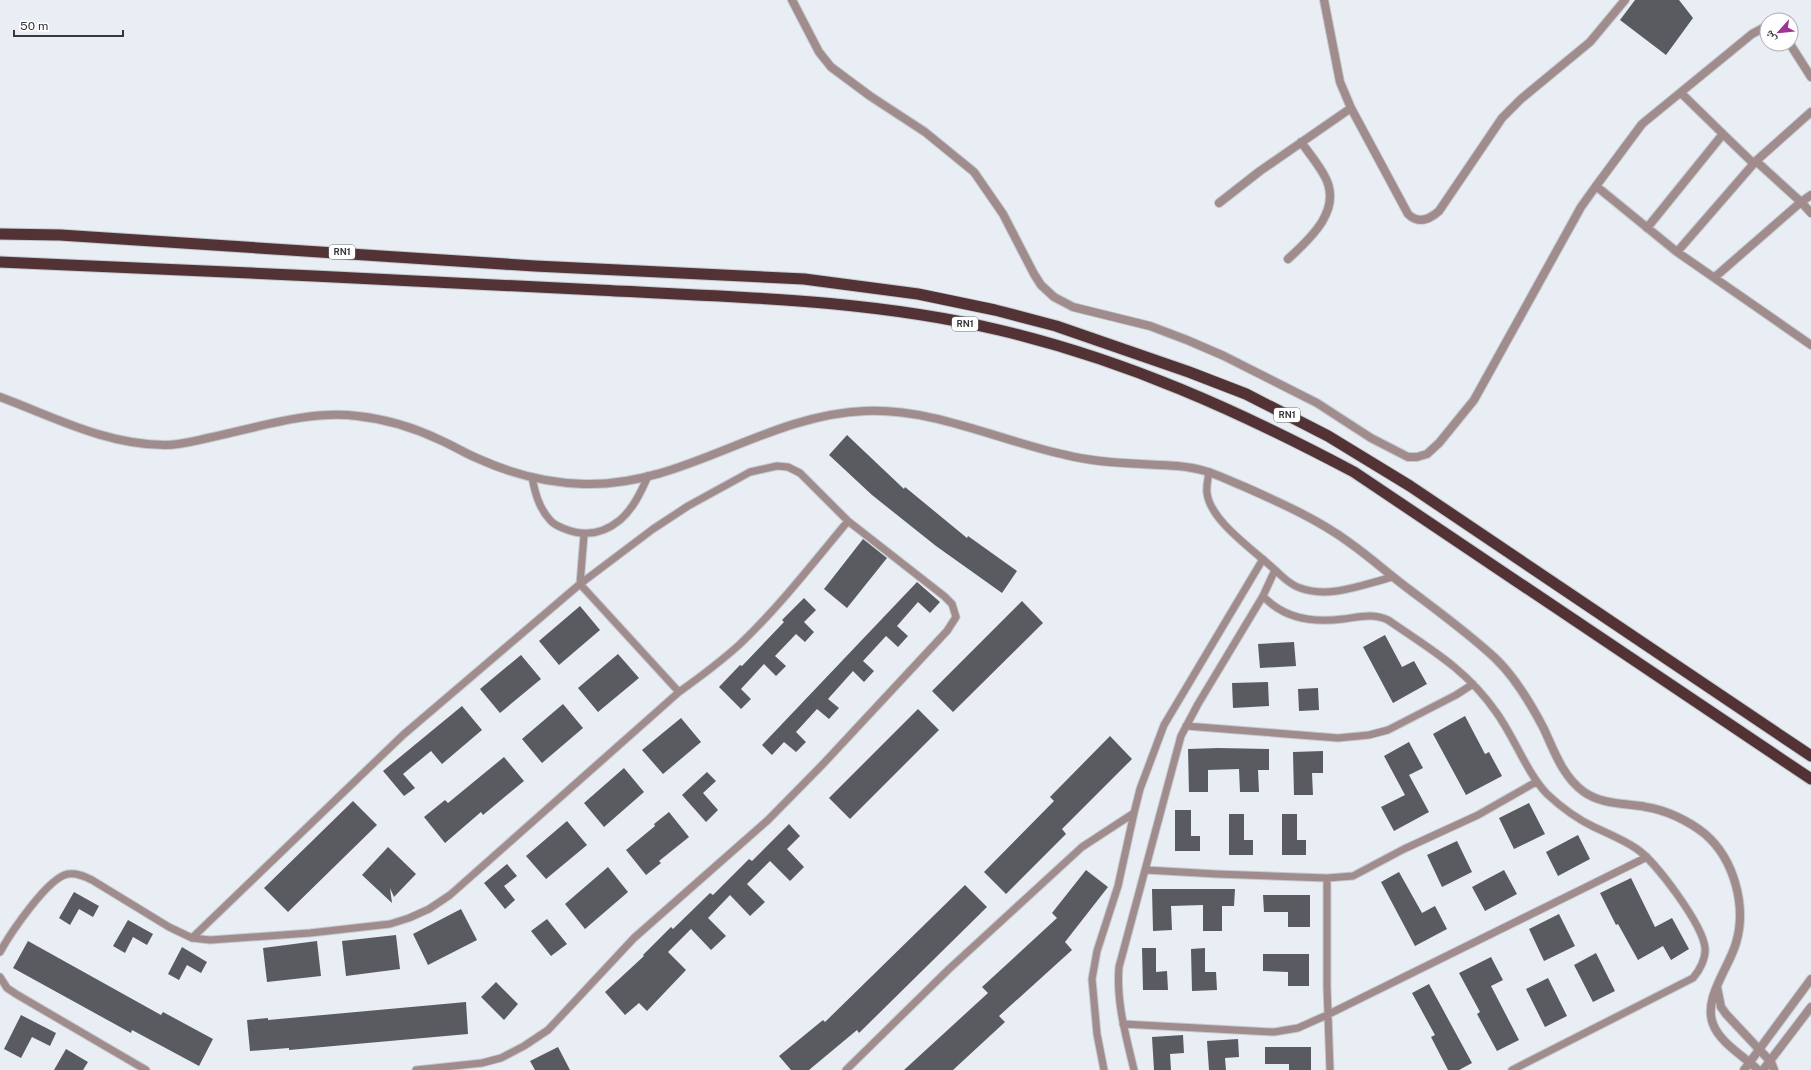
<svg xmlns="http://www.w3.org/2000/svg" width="1811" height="1070" font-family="'Public Sans','Noto Naskh Arabic',sans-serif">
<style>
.building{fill:#5a5b60}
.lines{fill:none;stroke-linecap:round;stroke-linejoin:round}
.service-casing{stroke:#c4cace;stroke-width:9}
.minor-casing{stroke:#c4cace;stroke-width:10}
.tertiary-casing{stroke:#c4cace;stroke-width:10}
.trunk-casing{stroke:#c4cace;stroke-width:13}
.service{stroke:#a08c8d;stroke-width:7}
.minor{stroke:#a08c8d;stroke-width:8}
.tertiary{stroke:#a08c8d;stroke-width:8}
.trunk{stroke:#523234;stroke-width:11}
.labels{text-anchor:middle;stroke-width:4;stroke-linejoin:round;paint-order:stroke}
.shield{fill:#fff;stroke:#727475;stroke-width:1}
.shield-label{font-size:9px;font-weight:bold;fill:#36383a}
</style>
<rect width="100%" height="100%" fill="#e8eef3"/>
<!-- building -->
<path class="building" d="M 1635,0 L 1679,0 L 1693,18 L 1666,55 L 1620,20 Z
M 847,435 L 904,489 L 905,487 L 967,538 L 968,536 L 1017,571 L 1002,593 L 936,546 L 872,495 L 829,455 Z
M 863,539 L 887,558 L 847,608 L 824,589 Z
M 917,582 L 940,602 L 930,613 L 918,602 L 897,626 L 908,636 L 898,647 L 886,636 L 863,661 L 874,671 L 864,682 L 853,671 L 828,699 L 839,708 L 829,719 L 817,709 L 796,732 L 806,742 L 796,752 L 784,742 L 772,755 L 762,745 Z
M 804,598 L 816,610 L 804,622 L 814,632 L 805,642 L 796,634 L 775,656 L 786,666 L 776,676 L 764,664 L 741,689 L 751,699 L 741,709 L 719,687 L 740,665 L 742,666 L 784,622 L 782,620 Z
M 1022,601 L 1043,623 L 953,712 L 932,691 Z
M 580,606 L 600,630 L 559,665 L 539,641 Z
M 1385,635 L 1402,667 L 1414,661 L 1427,684 L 1393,703 L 1363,647 Z
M 1294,642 L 1296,666 L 1260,668 L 1258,644 Z
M 618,654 L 639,678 L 598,712 L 578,688 Z
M 521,655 L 541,679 L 500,713 L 480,689 Z
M 1268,682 L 1269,706 L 1233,708 L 1232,683 Z
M 1318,688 L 1319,710 L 1299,711 L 1298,689 Z
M 563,704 L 583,728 L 542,763 L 522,739 Z
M 462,706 L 482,730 L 442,764 L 431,751 L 403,774 L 415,788 L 404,796 L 383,771 Z
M 918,709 L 939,730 L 850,819 L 829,798 Z
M 1465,716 L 1485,754 L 1489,752 L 1502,776 L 1466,795 L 1433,734 Z
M 681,718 L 701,742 L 663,774 L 642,750 Z
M 1110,736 L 1132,759 L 1062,829 L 1066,834 L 1006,894 L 984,872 L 1054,801 L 1050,797 Z
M 1409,742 L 1423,768 L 1409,775 L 1429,812 L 1394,831 L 1381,807 L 1405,795 L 1384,756 Z
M 1218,748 L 1269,749 L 1269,770 L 1258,770 L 1259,792 L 1240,792 L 1239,769 L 1208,770 L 1208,792 L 1189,792 L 1188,749 Z
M 1323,751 L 1323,773 L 1312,773 L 1313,795 L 1294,795 L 1293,752 Z
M 504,757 L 524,781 L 483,815 L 481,812 L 445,843 L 424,817 L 445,800 L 448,803 Z
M 624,768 L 644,792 L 604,827 L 584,803 Z
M 707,772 L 716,781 L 703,793 L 718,810 L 706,822 L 682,795 Z
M 353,801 L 377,825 L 288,912 L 264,888 Z
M 1529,803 L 1545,834 L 1514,849 L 1499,818 Z
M 1175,810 L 1191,810 L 1191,836 L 1200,836 L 1200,851 L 1175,851 Z
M 669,812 L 689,837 L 659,861 L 661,863 L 646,875 L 626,850 L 655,826 L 654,824 Z
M 1229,814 L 1244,814 L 1244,840 L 1253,840 L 1253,855 L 1229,855 Z
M 1282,814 L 1297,814 L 1297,840 L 1306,840 L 1306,855 L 1282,855 Z
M 567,821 L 587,845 L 546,879 L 526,856 Z
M 789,824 L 800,836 L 787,849 L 804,867 L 790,881 L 770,861 L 747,884 L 765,902 L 750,916 L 730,895 L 708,918 L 726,936 L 711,950 L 691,929 L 668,952 L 686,970 L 647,1011 L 639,1003 L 625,1015 L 605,992 L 644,956 L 643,955 L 671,927 L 673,929 L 710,893 L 713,895 L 749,859 L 752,861 Z
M 1578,835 L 1590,859 L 1558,876 L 1546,852 Z
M 1457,841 L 1472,872 L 1442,887 L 1427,855 Z
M 388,847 L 416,874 L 394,897 L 390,888 L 392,903 L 362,875 Z
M 507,864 L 517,876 L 504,886 L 515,900 L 505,909 L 484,883 Z
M 608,867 L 628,892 L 585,929 L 565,904 Z
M 1086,870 L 1108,887 L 1065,942 L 1072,950 L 999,1016 L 1005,1022 L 953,1070 L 904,1070 L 988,993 L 982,987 L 1057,918 L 1052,913 Z
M 1504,870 L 1517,894 L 1485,911 L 1472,887 Z
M 1399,872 L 1422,913 L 1435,906 L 1447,929 L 1415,946 L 1381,882 Z
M 1631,878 L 1655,927 L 1672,918 L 1689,949 L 1671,960 L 1663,946 L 1638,960 L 1618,924 L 1616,925 L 1600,893 Z
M 965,885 L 987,907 L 859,1033 L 857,1030 L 809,1070 L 791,1070 L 779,1056 L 823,1020 L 825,1022 Z
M 1152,889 L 1235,889 L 1234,906 L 1222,906 L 1222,931 L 1203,931 L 1203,905 L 1171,906 L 1172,930 L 1153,931 Z
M 74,892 L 99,906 L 93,917 L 79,909 L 70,925 L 59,918 Z
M 1263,895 L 1310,895 L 1310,927 L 1288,927 L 1288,912 L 1264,912 Z
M 461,909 L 477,940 L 428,965 L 413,934 Z
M 1559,914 L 1575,946 L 1544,961 L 1529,929 Z
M 547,919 L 567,944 L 551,956 L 531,931 Z
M 128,920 L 153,934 L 147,945 L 133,937 L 125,953 L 113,946 Z
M 396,935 L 400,969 L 346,976 L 342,941 Z
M 28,941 L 161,1015 L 163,1012 L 213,1039 L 199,1066 L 132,1030 L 131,1033 L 13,968 Z
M 317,941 L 321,976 L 267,982 L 263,948 Z
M 182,947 L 207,962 L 201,973 L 187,965 L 179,980 L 168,974 Z
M 1142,948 L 1156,948 L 1156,972 L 1167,971 L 1168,990 L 1143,990 Z
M 1205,948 L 1205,972 L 1216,972 L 1217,990 L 1192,991 L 1191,949 Z
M 1596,953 L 1615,991 L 1593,1002 L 1574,965 Z
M 1263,954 L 1309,954 L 1309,986 L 1288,986 L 1288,972 L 1263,971 Z
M 1491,957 L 1503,980 L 1491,986 L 1519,1040 L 1497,1051 L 1477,1014 L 1480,1012 L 1459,973 Z
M 1548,978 L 1567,1016 L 1545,1027 L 1526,989 Z
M 496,982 L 518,1004 L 504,1020 L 481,997 Z
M 1429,984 L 1472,1063 L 1459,1070 L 1448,1070 L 1431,1037 L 1435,1035 L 1412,993 Z
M 466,1002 L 468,1034 L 289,1050 L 289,1048 L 250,1051 L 247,1020 L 268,1018 L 268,1020 Z
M 21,1015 L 56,1033 L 50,1046 L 32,1037 L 21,1058 L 4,1049 Z
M 1183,1035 L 1184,1053 L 1170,1054 L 1171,1070 L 1154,1070 L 1152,1037 Z
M 1238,1039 L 1239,1057 L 1225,1058 L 1226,1070 L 1209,1070 L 1207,1041 Z
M 558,1047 L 570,1070 L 535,1070 L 530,1061 Z
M 1265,1047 L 1311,1047 L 1311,1070 L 1289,1070 L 1289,1064 L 1265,1064 Z
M 66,1049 L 88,1062 L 83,1070 L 54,1070 Z"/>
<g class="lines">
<!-- service casing -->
<g class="service-casing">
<path id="service" d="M 532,477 C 535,493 539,508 550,520 C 554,525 560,527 565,529 C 585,537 603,534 620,520 C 633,509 641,492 648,476
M 584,535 L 580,584 L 679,692
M 1275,570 C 1283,577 1290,585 1300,588 C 1330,599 1364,584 1393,577
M 1263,596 C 1284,619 1313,623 1343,619 C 1359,617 1373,613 1388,620 C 1430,649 1466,669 1496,712 C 1515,738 1525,770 1547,794 C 1561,807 1577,819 1594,827 C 1609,834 1624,840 1637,849 C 1656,862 1703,925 1705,948 C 1706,958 1700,970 1693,978 L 1512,1070
M 1186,726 L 1338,738 L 1369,735 L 1388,730 L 1456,695 L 1473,684
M 1146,870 L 1216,874 L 1327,878 L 1353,876 L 1404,849 L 1478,815 L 1536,782
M 1327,878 L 1327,987 L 1330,1070
M 192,938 L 403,735 L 580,584 L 653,529 L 688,506 L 750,472 L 777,466 L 788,467 L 800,473 L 848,521 L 944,596 L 952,604 L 956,617 L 947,631 L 824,763 L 768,820 L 634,938 L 548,1030 L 524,1046 L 501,1058 L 482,1063 L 416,1070
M 0,952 C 10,934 48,877 68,874 C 77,873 84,876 92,880 L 169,927 L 192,938 L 210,940 L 310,933 L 390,924 L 409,918 L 429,909 L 450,895 L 679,692 C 700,677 720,662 739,645 C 779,607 813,563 848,521
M 0,977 L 7,988 L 16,994 L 146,1070
M 1123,1024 L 1274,1032 L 1298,1028 L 1327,1015 L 1647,857
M 846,1070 L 949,969 L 1082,847 L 1134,813 L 1140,789 L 1164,725 L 1263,559
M 1104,1070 L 1097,1034 L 1092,979 L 1097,951 L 1118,886 L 1134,813
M 1134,1070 C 1126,1036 1116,1002 1119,967 L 1181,736 L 1198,704 L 1263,596 L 1275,570 C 1255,551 1210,521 1207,493 C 1206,486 1208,479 1209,472"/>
</g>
<!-- minor casing -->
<g class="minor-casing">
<path id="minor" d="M 792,0 L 819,52 L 831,67 L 870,96 L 925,132 L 974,172 L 1003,214 L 1034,274 L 1041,285 L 1054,297 L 1073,307 L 1150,326 L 1187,340 L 1224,356 L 1317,403 L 1371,438 L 1408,457 L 1417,457 L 1427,454 L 1439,443 L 1474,400 L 1581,207 L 1596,186 L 1677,252 L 1811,345
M 1324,0 L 1340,82 L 1351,108 L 1408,214 C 1418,224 1429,220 1439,211 L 1502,118 L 1521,99 L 1590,42 L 1625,0
M 1790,44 L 1811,77
M 1681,93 L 1723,134
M 1756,161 L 1811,112
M 1596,186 L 1642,124 L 1752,34 L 1767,26
M 1811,195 L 1801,202 L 1811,213
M 1219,203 L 1260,171 L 1351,108
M 1647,228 L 1723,134 L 1754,164
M 1677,252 L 1756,161 L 1801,202 L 1715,277
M 1288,259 C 1310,239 1344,209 1324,175 C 1318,164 1309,153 1301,142
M 0,397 C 54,417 106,445 165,445 C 180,445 194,441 208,438 C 256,428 308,410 357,416 C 386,419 415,428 440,440 C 454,446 466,454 479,459 C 512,474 548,483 584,484 C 684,487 764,415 865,411 C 934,408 1000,441 1066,455 C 1090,461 1116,463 1141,464 C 1162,465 1184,465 1205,471 C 1219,475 1232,482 1245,487 C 1281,503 1319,520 1350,543 C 1371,558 1390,575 1410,590 C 1439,612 1468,633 1495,658 C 1515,677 1531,704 1544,729 C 1554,751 1563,777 1584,792 C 1603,805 1624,803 1646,807 C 1666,810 1689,821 1705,834 C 1734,859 1747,906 1736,943 C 1729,968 1703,998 1713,1024 C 1720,1043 1744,1056 1758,1070
M 1717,987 L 1721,1007 L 1726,1014 L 1771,1062 L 1774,1070"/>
</g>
<!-- tertiary casing -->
<g class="tertiary-casing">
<path id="tertiary" d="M 1744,1070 L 1811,979
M 1763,1070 L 1811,1007"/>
</g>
<!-- trunk casing -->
<g class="trunk-casing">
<path id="trunk" d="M 0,234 L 60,235 L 535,266 L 804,279 L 918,294 L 995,310 L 1056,326 L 1189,372 L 1246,394 L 1328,436 L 1410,486 L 1811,756
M 0,262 C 199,271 399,279 598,290 C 732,297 868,299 999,330 C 1126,360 1239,411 1354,472 L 1811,779"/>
</g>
<!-- service -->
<use href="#service" class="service"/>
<!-- minor -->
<use href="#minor" class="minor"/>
<!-- tertiary -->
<use href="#tertiary" class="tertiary"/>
<!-- trunk -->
<use href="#trunk" class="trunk"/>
</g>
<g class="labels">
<!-- shield labels -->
<g class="shield">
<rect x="329" y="245" width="26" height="14" rx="3"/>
<rect x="952" y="317" width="26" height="14" rx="3"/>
<rect x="1274" y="408" width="26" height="14" rx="3"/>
</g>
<g class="shield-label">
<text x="342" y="255">RN1</text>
<text x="965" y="327">RN1</text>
<text x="1287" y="418">RN1</text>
</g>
</g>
<!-- north arrow -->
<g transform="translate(1779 32) rotate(243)"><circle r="19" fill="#ffffff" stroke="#afafb0"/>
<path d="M0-3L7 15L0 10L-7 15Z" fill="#a03393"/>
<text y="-6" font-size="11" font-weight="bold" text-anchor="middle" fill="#36383a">ش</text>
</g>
<!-- scale -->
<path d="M14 30v6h109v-6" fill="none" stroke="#36383a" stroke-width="2"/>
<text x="20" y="30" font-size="12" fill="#36383a" stroke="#ffffff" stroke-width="3" paint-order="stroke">50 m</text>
</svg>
